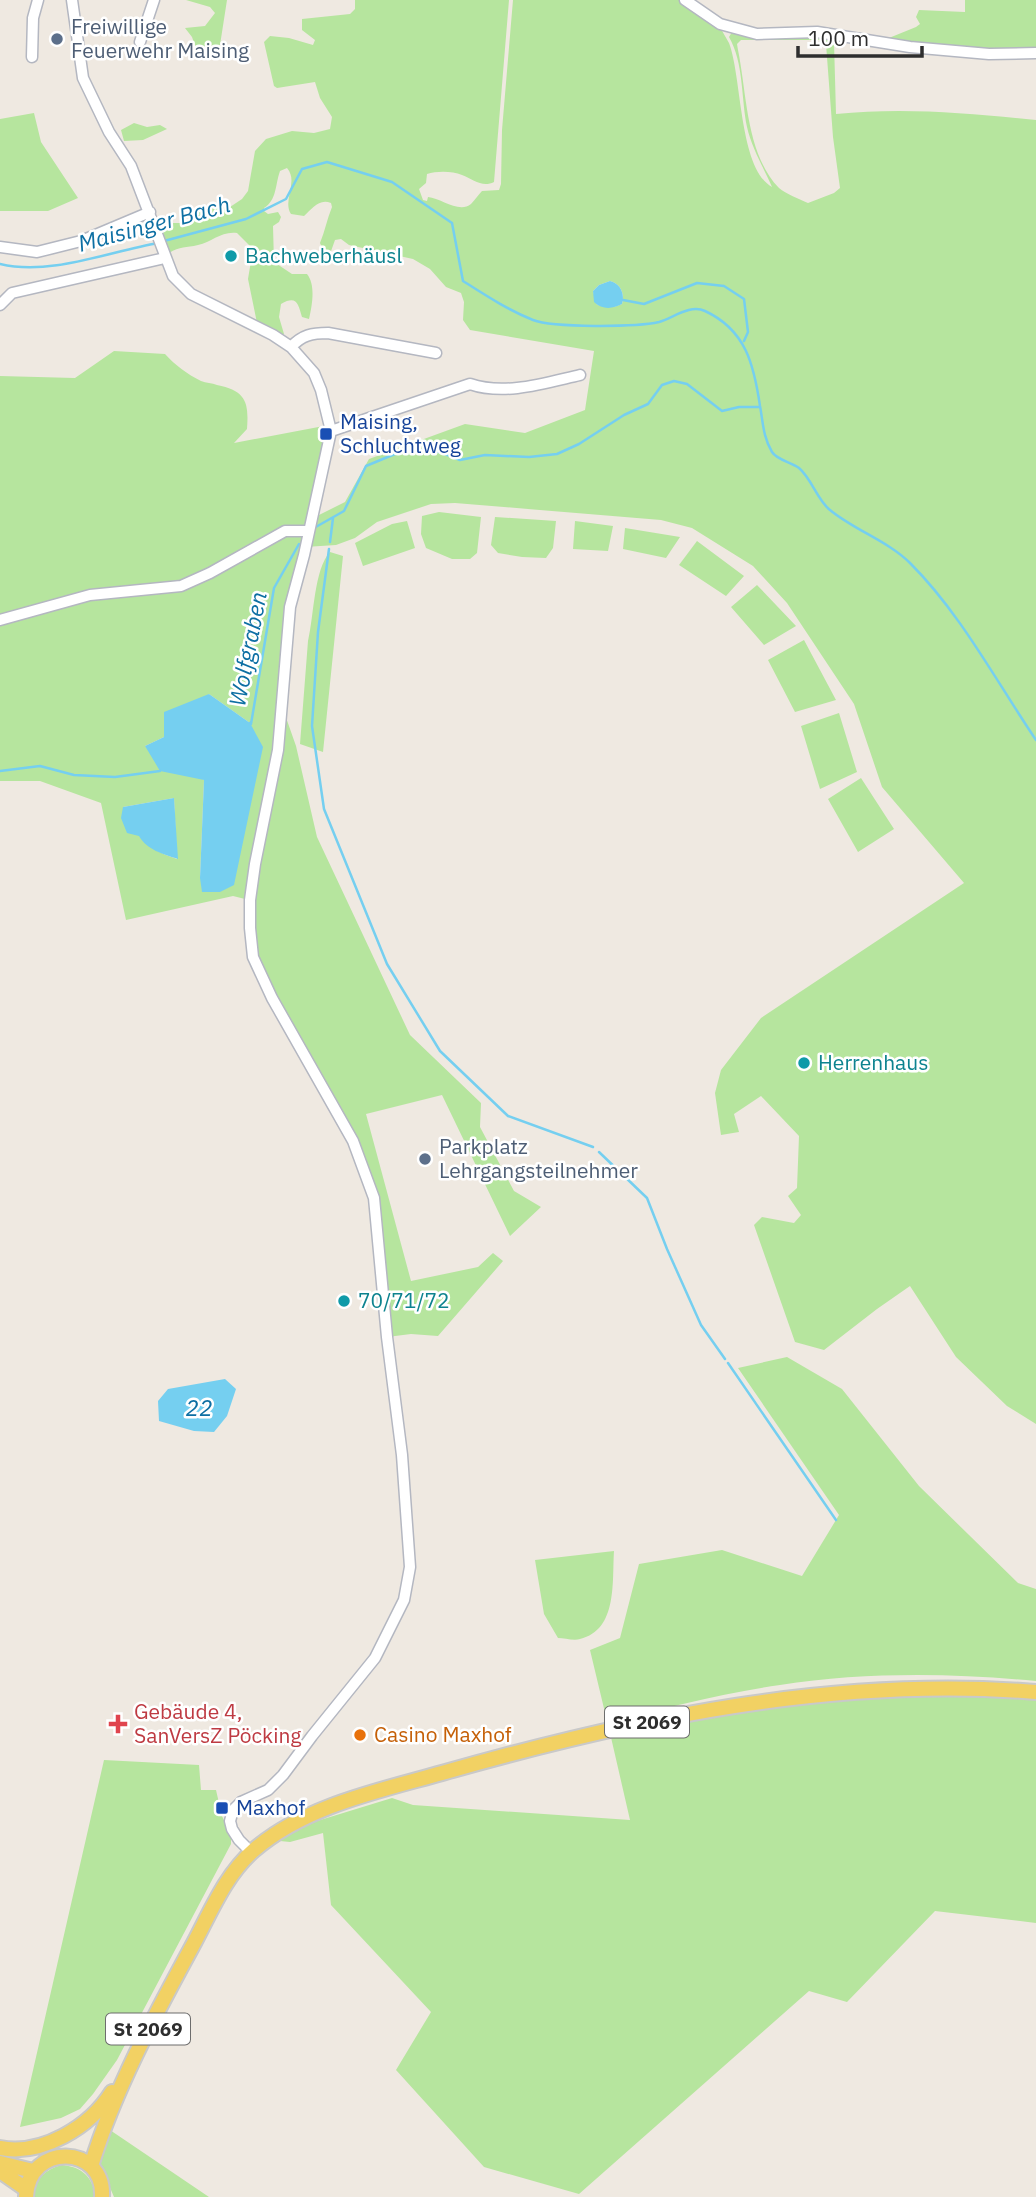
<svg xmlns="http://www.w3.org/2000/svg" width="1036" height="2197" font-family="'IBM Plex Sans',sans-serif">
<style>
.green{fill:#b6e59e;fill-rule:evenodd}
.water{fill:#75cff0}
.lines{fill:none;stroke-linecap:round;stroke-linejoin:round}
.stream{stroke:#75cff0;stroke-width:2.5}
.street-casing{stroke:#b4b7c1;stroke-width:13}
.primary-casing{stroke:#c9c9c9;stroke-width:18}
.street{stroke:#fff;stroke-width:10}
.primary{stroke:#f2d163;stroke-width:14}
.service-dot{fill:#5c6f8a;stroke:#fff;stroke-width:2.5}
.culture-dot{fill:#0f9aa8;stroke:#fff;stroke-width:2.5}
.transit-dot{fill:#1a4fb4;stroke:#fff;stroke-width:2.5}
.health-dot{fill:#e0444e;stroke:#fff;stroke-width:2.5}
.food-dot{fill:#e8710a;stroke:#fff;stroke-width:2.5}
.labels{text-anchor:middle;stroke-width:5;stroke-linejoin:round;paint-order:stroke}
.shield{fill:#fff;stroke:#6d6d6d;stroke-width:2}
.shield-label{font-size:19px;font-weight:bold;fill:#2e2e2e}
.service-label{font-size:21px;fill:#4e5e75;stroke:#fff;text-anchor:start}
.culture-label{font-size:21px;fill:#0d838f;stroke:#fff;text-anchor:start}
.transit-label{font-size:21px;fill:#164399;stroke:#fff;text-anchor:start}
.health-label{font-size:21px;fill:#be3a42;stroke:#fff;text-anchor:start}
.food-label{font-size:21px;fill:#c56008;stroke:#fff;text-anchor:start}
.water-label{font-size:23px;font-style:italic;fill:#0d6fa3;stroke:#fff}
</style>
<rect width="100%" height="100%" fill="#efe9e1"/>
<!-- green -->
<path class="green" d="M 186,0 L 227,0 L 220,45 L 206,46 L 197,51 L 192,37 L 185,28 L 205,26 L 215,13 L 210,7 Z
M 355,0 L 509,0 L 494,182 C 482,188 473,179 462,175 C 452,171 437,171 427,174 L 426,183 L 419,189 L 423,200 L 427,201 L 428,197 C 441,198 459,214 471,204 C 475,200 478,195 482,191 L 499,190 L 501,184 L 502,130 L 513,0 L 682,0 L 721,29 L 729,43 C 742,77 739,169 772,187 C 764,168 752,149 747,127 C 741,98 744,63 729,37 L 732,32 L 816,34 L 1036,56 L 1036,59 C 969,59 903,52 837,40 L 834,42 L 836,114 C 902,107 970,113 1036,120 L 1036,1424 L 1007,1406 L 956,1357 L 910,1286 L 877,1309 L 824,1350 L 795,1342 L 754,1225 L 762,1217 L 794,1223 L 801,1215 L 788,1196 L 797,1188 L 799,1136 L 761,1096 L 734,1114 L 739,1132 L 721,1135 L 715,1093 L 721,1070 L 761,1018 L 964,883 L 882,787 L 854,704 L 787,603 L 753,566 L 692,528 L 661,520 L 455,503 L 431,504 L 377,522 L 355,538 L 336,545 L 305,547 L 290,607 L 283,709 L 296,746 L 317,837 L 410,1035 L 481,1103 L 480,1127 L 514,1191 L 541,1207 L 510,1236 L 442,1095 L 366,1114 L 411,1281 L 478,1267 L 493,1253 L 503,1261 L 438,1336 L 411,1334 L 387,1337 L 374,1198 L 364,1168 L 253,957 L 249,900 L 233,896 L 126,920 L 101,803 L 40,781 L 0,781 L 0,376 L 75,378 L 114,351 L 165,354 C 175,365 187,374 201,381 C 206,383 212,383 217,385 C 246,391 249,402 247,429 L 234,443 L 329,425 L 311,519 L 345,502 L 369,459 L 465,424 L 525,433 L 585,410 L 594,351 L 470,330 L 463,320 L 464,302 L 461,293 L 446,287 L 430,269 L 413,259 L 349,245 L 341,239 L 335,240 L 330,254 L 324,252 L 320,243 C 325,231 327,219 332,207 L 331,203 C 319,198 312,209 304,216 L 291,214 C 282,200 299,182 287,168 L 280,171 C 275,185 277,200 264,208 L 264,211 L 268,214 L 278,212 L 281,217 L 279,222 L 273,226 L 274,262 L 292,274 L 307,274 C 316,285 312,306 309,319 L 302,317 C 298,304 297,295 281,304 L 279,317 L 284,334 L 279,336 L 257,323 L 248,279 L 253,249 L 237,233 C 221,231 212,242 198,245 C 186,248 180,246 169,253 L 159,219 L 169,223 L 182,223 L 206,207 L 230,207 L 242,199 L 248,191 L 255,151 L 266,139 L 292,131 L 314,133 L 330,129 L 332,117 L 320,98 L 315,82 L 277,88 L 274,86 L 264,42 L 270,36 L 289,38 L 313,45 L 315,40 L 302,30 L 302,19 L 350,14 L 355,9 ZM 741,40 L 819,40 L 826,44 L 833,137 L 840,188 L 834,193 L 808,203 C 799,199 786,194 779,188 C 746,154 747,94 738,50 L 737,44 ZM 610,281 C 621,284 625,294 622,304 L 614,307 L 597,305 L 593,291 L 599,285 ZM 209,694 L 250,723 L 200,878 L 204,780 L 145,746 L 164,737 ZM 174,798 L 177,859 C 142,847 141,839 123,807 Z
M 965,0 L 1036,0 L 1036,51 L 986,51 L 884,40 L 916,27 L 920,24 L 916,17 L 919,10 L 965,12 Z
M 34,113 L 41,142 L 78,198 L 48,211 L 0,211 L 0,119 Z
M 134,123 L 147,127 L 160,125 L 167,129 L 143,140 L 124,141 L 121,130 Z
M 439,512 L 481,517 L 477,553 L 470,559 L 452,559 L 426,548 L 421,534 L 422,516 Z
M 495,517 L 556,521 L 553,548 L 546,558 L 522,557 L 498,553 L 491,545 Z
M 407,521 L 415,548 L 363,566 L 355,543 L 392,524 Z
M 575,521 L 613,526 L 608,551 L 573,549 Z
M 625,528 L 680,537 L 666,558 L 623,549 Z
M 697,541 L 744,576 L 726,596 L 679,565 Z
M 330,552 L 343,556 L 323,752 L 300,744 L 308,641 C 314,616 314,569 330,552 Z
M 757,585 L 796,626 L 764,645 L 731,607 Z
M 804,640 L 836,700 L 795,712 L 768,660 Z
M 839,713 L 857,772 L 820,789 L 801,726 Z
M 861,778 L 894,829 L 858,852 L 828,799 Z
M 787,1357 L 842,1389 L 919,1486 L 1018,1583 L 1036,1589 L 1036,1681 C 952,1673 863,1672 780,1685 C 722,1693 664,1709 607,1721 L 590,1650 L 620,1638 L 639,1564 L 722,1550 L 802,1576 L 839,1515 L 738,1368 Z
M 614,1551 C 612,1581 618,1630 580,1639 C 574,1641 564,1638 558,1638 L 544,1614 L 535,1560 Z
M 858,1693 L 1036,1696 L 1036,1923 L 935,1911 L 847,2002 L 809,1991 L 579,2194 L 484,2167 L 396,2070 L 431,2012 L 331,1905 L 323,1833 L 290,1842 L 280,1841 L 283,1837 L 304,1825 L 392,1798 L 413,1805 L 630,1820 L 610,1733 Z
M 104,1760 L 199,1765 L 201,1790 L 216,1790 L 222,1816 L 231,1836 L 231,1844 L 117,2060 L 93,2094 L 80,2109 L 61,2118 L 20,2127 Z
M 107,2128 L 209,2197 L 114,2197 C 101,2166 94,2161 107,2128 Z
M 62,2165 C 83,2167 92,2177 96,2197 L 33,2197 C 35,2179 45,2169 62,2165 Z"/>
<!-- water -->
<path class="water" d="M 610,281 C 621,284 625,294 622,304 C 613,309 602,310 594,302 L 593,291 L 599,285 Z
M 209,694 L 250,723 L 263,747 L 234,885 L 220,892 L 202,892 L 200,878 L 204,780 L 160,771 L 145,746 L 164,737 L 164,712 Z
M 174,798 L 178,859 C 163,854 147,850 139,836 L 127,833 L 121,818 L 123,807 Z
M 225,1379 L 236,1389 L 227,1416 L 214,1432 L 194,1431 L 159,1421 L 158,1401 L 168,1389 Z"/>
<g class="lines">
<!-- stream -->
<path class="stream" d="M 164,241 L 246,219 L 286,199 L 302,169 L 327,162 L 392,182 L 452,223 L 463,281 C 485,295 508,310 533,320 C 553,328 637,327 659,322 C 673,318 690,304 705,311 C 746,330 754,365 760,406 C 763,422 763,437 772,452 C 777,460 791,462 799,468 C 812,479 817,500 830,510 C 854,530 888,541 910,563 C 961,614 996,681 1036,740
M 0,264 C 50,276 108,252 158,243
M 623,300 L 644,304 L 697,283 L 724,286 L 744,299 L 748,332 L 744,341
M 314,528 L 344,511 L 366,466 L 407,449 L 440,452 L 460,460 L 485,455 L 529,457 L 557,454 L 579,444 L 624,415 L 648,404 L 662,385 L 674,381 L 687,384 L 722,411 L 739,407 L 760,407
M 330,542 L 333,518
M 329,549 L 318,632 L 312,726 L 324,809 L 387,964 L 440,1051 L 508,1116 L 593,1147
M 250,723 L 251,724 L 274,588 L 299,544
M 0,771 L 40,766 L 74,775 L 115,777 L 160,771
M 599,1152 L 647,1198 L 667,1249 L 701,1325 L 725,1359
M 728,1363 L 836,1520"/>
<!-- street casing -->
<g class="street-casing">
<path id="street" d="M 72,0 L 83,78 L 109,132 L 131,166 L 173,276 L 191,294 L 273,335 L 291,347 L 314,373 L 321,390 L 331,431 L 304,555 L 290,607 L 278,750 L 255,864 L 250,900 L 250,928 L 253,957 L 272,998 L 353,1141 L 374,1198 L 387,1337 L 402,1455 L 410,1567 L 404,1600 L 375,1658 L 312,1736 L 283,1775 L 268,1790 L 241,1802 L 233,1810 L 230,1821 L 232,1829 L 239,1840 L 251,1852
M 685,0 L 720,24 L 757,34 L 817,32 L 910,47 L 989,54 L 1036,53
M 140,42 L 154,0
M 32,57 L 33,18 L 38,0
M 0,247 L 37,252 L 81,241 L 150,212
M 0,305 L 12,293 L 165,258
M 291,347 C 302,335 312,333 328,333 L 436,353
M 331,431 L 470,384 C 505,396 545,383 580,375
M 0,620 L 90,595 L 181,586 L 210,573 L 285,531 L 308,531"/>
</g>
<!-- primary casing -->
<g class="primary-casing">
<path id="primary" d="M 0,2148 C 42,2156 90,2127 112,2092
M 0,2163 L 33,2171
M 91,2166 C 115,2088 155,2015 194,1943 C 211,1911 226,1874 254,1850 C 305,1806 378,1791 442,1773 C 635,1718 834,1676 1036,1692
M 0,2171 L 26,2189
M 26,2197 C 28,2142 105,2144 102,2197"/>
</g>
<!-- street -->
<use href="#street" class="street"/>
<!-- primary -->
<use href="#primary" class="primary"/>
</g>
<!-- markers -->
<g class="service-dot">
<circle cx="57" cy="39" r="7"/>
<circle cx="425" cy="1159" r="7"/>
</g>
<g class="culture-dot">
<circle cx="231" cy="256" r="7"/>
<circle cx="804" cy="1063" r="7"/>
<circle cx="344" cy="1301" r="7"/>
</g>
<g class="transit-dot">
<rect x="319" y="427" width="14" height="14" rx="3.5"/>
<rect x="215" y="1801" width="14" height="14" rx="3.5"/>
</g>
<path class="health-dot" d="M114.5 1713.5h7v7h7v7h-7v7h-7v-7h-7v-7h7z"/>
<circle class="food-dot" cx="360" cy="1735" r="7"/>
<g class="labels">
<!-- shield labels -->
<g class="shield">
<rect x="605" y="1706.5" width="84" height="31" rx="5"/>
<rect x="106" y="2013.5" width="84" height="31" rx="5"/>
</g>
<g class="shield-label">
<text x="647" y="1729">St 2069</text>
<text x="148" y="2036">St 2069</text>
</g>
<!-- service labels -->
<g class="service-label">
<text x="71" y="34">Freiwillige<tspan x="71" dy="24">Feuerwehr Maising</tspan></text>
<text x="439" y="1154">Parkplatz<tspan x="439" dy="24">Lehrgangsteilnehmer</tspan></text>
</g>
<!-- culture labels -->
<g class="culture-label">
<text x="245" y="263">Bachweberhäusl</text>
<text x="818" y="1070">Herrenhaus</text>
<text x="358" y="1308">70/71/72</text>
</g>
<!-- transit labels -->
<g class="transit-label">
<text x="340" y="429">Maising,<tspan x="340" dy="24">Schluchtweg</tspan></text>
<text x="236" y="1815">Maxhof</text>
</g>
<!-- health labels -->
<g class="health-label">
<text x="134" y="1719">Gebäude 4,<tspan x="134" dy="24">SanVersZ Pöcking</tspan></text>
</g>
<!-- food labels -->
<g class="food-label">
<text x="374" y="1742">Casino Maxhof</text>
</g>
<!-- water labels -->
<g class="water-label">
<text transform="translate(154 224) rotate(-15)" y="8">Maisinger Bach</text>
<text transform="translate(248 649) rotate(-79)" y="8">Wolfgraben</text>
<text x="199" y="1416">22</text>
</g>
</g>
<!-- scale -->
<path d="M798 46v10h124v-10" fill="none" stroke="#2e2e2e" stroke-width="3.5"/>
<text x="808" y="46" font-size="21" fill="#2e2e2e" stroke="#ffffff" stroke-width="5" paint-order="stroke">100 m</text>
</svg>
